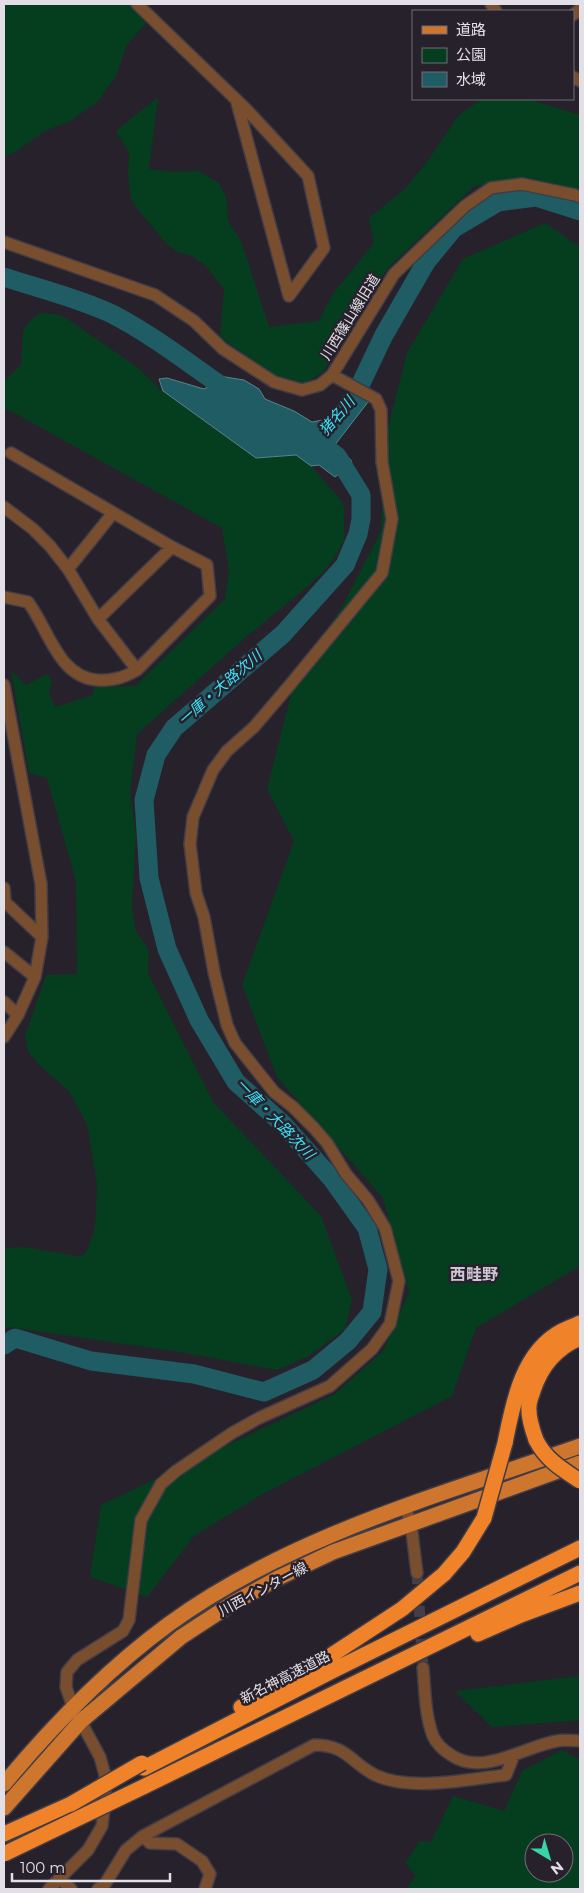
<svg xmlns="http://www.w3.org/2000/svg" width="584" height="1893" font-family="Montserrat,'Noto Sans JP',sans-serif">
<style>
.green{fill:#053e1e;fill-rule:evenodd}
.water{fill:#1f5c64;stroke:#5a838b}
.lines{fill:none;stroke-linecap:round;stroke-linejoin:round}
.river{stroke:#1f5c64;stroke-width:19}
.minor-tunnel{stroke:#433e48;stroke-width:11;stroke-dasharray:11 5.5;stroke-linecap:butt}
.minor-casing{stroke:#413c46;stroke-width:14}
.major-casing{stroke:#413c46;stroke-width:18}
.highway-casing{stroke:#413c46;stroke-width:18}
.minor{stroke:#794e2f;stroke-width:11}
.major{stroke:#ce752e;stroke-width:15}
.highway{stroke:#f08329;stroke-width:15}
.highway-bridge-casing{stroke:#413c46;stroke-width:18;stroke-linecap:butt}
.highway-bridge{stroke:#f08329;stroke-width:15}
.labels{text-anchor:middle;stroke-width:5;stroke-linejoin:round;paint-order:stroke}
.street-label{font-size:14px;fill:#e3dfe6;stroke:#27212c}
.water-label{font-size:15px;font-style:italic;fill:#3ae2f9;stroke:#27212c}
.quarter-label{font-size:16px;font-weight:bold;fill:#cec6d4;stroke:#27212c}
</style>
<rect width="100%" height="100%" fill="#27212c"/>
<!-- green -->
<path class="green" d="M 4,4 L 129,4 L 146,23 L 126,46 L 116,76 L 98,101 L 72,120 L 45,131 L 18,150 L 4,157 Z
M 158,97 L 149,169 L 174,172 L 199,171 L 219,183 L 226,197 L 228,221 L 241,241 L 269,327 L 319,321 L 332,295 L 374,243 L 369,218 L 406,188 L 429,159 L 458,116 L 480,100 L 527,99 L 580,115 L 580,193 L 574,190 L 514,178 L 473,187 L 387,269 L 323,372 L 305,383 L 274,375 L 220,337 L 224,289 L 205,265 L 192,256 L 177,252 L 165,242 L 135,206 L 131,199 L 128,176 L 129,152 L 116,132 L 122,126 Z
M 545,223 L 580,247 L 580,1266 L 476,1328 L 452,1396 L 259,1496 L 194,1536 L 147,1597 L 90,1577 L 101,1505 L 335,1394 L 384,1350 L 409,1292 L 383,1198 L 277,1077 L 242,985 L 294,841 L 267,789 L 296,675 L 342,607 L 381,531 L 386,435 L 407,353 L 463,259 Z
M 39,313 L 55,314 L 63,316 L 137,367 L 163,392 L 256,458 L 296,455 L 311,466 L 341,500 L 344,507 L 344,540 L 336,555 L 326,569 L 308,586 L 246,637 L 137,734 L 130,792 L 136,834 L 132,907 L 136,931 L 149,951 L 148,973 L 213,1102 L 321,1216 L 352,1300 L 345,1329 L 309,1356 L 277,1370 L 180,1352 L 9,1327 L 4,1329 L 4,1248 L 25,1247 L 81,1257 L 87,1251 L 95,1228 L 97,1184 L 87,1125 L 69,1091 L 38,1064 L 28,1051 L 25,1036 L 46,975 L 77,974 L 76,882 L 47,778 L 29,773 L 11,671 L 26,685 L 47,674 L 52,680 L 49,693 L 55,707 L 93,695 L 94,687 L 135,686 L 225,599 L 229,570 L 222,528 L 7,409 L 4,413 L 4,382 L 21,364 L 23,331 L 27,324 Z
M 580,1676 L 580,1720 L 492,1727 L 455,1691 Z
M 562,1750 L 580,1760 L 580,1889 L 406,1889 L 416,1876 L 405,1863 L 420,1841 L 431,1842 L 453,1796 L 504,1811 L 522,1771 ZM 534,1843 L 564,1843 L 564,1873 L 534,1873 Z"/>
<!-- water -->
<path class="water" d="M 213,375 L 244,380 L 259,389 L 265,399 L 294,411 L 312,422 L 328,419 L 352,393 L 368,402 L 334,446 L 351,460 L 352,464 L 335,477 L 319,465 L 311,466 L 296,455 L 256,458 L 163,391 L 159,379 L 167,378 L 204,389 L 209,386 Z"/>
<g class="lines">
<!-- river -->
<path class="river" d="M 4,277 C 40,289 78,298 112,314 C 155,336 193,367 233,394
M 348,405 L 354,398 L 384,335 L 426,262 L 454,228 L 498,202 L 536,197 L 580,211
M 4,1345 L 15,1338 L 91,1361 L 194,1374 L 264,1392 L 313,1370 L 348,1341 L 372,1312 L 378,1269 L 367,1228 L 332,1179 L 283,1124 L 236,1082 L 199,1020 L 167,949 L 149,878 L 144,800 L 156,755 L 174,728 L 283,634 L 345,565 L 358,534 L 361,519 L 361,495 L 337,456 L 329,450"/>
<!-- minor-tunnel -->
<path class="minor-tunnel" d="M 417,1573 L 423,1668"/>
<!-- minor casing -->
<g class="minor-casing">
<path id="minor" d="M 137,4 L 247,110 L 308,176 L 324,248 L 289,296 L 236,99
M 491,4 L 496,11
M 573,15 L 580,9
M 573,77 L 580,81
M 4,242 L 155,295 L 194,321 L 223,349 L 274,382 L 302,390 L 320,385 L 332,375 L 394,274 L 465,206 L 491,188 L 522,184 L 575,195 L 580,197
M 4,507 L 33,529 L 50,546 L 68,569 L 98,619 L 137,670
M 68,569 L 113,513
M 4,597 L 28,602 C 48,628 58,677 97,680 C 112,681 123,678 137,670 L 210,596 L 207,565 L 172,547 L 11,453
M 98,619 L 172,547
M 4,685 L 41,884 L 42,937 L 35,977 L 18,1015 L 4,1037
M 4,888 L 5,902 L 42,937
M 4,952 L 35,977
M 4,1002 L 18,1015
M 405,1507 L 411,1524 L 417,1573
M 423,1668 C 425,1690 425,1715 433,1736 C 437,1745 443,1750 451,1755 C 483,1777 525,1746 557,1741 C 564,1739 573,1741 580,1741
M 143,1836 L 150,1843 L 177,1844 L 202,1861 L 210,1874 L 205,1889
M 60,1879 L 71,1889
M 49,1889 L 88,1850 L 102,1826 L 105,1798 L 105,1775 L 100,1757 L 73,1707 L 66,1687 L 67,1672 L 77,1660 L 123,1631 L 129,1620 L 141,1520 L 161,1484 L 176,1471 L 232,1433 L 259,1418 L 330,1386 L 372,1349 L 390,1324 L 399,1281 L 385,1228 L 368,1200 L 346,1174 L 327,1143 L 314,1128 L 293,1107 L 274,1092 L 235,1043 L 227,1025 L 214,972 L 204,917 L 196,893 L 190,844 L 193,817 L 213,770 L 227,751 L 254,727 L 289,686 L 382,573 L 392,519 L 382,462 L 381,410 L 376,399 L 332,375
M 98,1889 L 105,1884 L 126,1850 L 143,1836 L 314,1745 C 347,1745 350,1762 375,1775 C 411,1792 468,1779 506,1775 L 514,1755"/>
</g>
<!-- major casing -->
<g class="major-casing">
<path id="major" d="M 4,1784 C 53,1725 106,1670 169,1624 C 290,1536 440,1495 580,1446
M 4,1808 L 81,1721 L 181,1637 L 233,1603 L 278,1578 L 333,1552 L 580,1463"/>
</g>
<!-- highway casing -->
<g class="highway-casing">
<path id="highway" d="M 536,1440 C 532,1429 528,1417 529,1406 C 529,1401 532,1395 533,1391 C 541,1366 556,1348 580,1338
M 505,1443 C 513,1403 522,1352 562,1331 C 568,1328 574,1326 580,1323
M 478,1634 L 521,1615 L 580,1593
M 241,1707 L 324,1660 L 402,1609 L 444,1574 L 463,1552 L 484,1518
M 144,1768 L 332,1671 L 580,1548
M 143,1787 L 580,1573
M 4,1834 L 71,1804"/>
</g>
<!-- minor -->
<use href="#minor" class="minor"/>
<!-- major -->
<use href="#major" class="major"/>
<!-- highway -->
<use href="#highway" class="highway"/>
<!-- highway-bridge casing -->
<g class="highway-bridge-casing">
<path id="highway-bridge" d="M 536,1440 C 546,1460 562,1469 580,1481
M 484,1518 L 505,1443
M 71,1804 L 142,1763
M 4,1854 L 143,1787"/>
</g>
<!-- highway-bridge -->
<use href="#highway-bridge" class="highway-bridge"/>
</g>
<g class="labels">
<!-- street labels -->
<g class="street-label">
<text transform="translate(350 317) rotate(-58)" y="5">川西篠山線旧道</text>
<text transform="translate(263 1589) rotate(-28)" y="5">川西インター線</text>
<text transform="translate(285 1677) rotate(-27)" y="5">新名神高速道路</text>
</g>
<!-- water labels -->
<g class="water-label">
<text transform="translate(337 416) rotate(-50)" y="5">猪名川</text>
<text transform="translate(220 688) rotate(-41)" y="5">一庫・大路次川</text>
<text transform="translate(275 1119) rotate(46)" y="5">一庫・大路次川</text>
</g>
<!-- quarter labels -->
<g class="quarter-label">
<text x="474" y="1280">西畦野</text>
</g>
</g>
<!-- border -->
<rect width="584" height="1893" fill="none" stroke="#e3dfe6" stroke-width="10"/>
<!-- legend -->
<rect x="412" y="10" width="162" height="90" fill="#27212c" stroke="#726d76"/>
<rect x="422" y="26" width="25" height="8" fill="#ce752e" stroke="#726d76"/>
<text x="456" y="35" font-size="15" fill="#e3dfe6">道路</text>
<rect x="422" y="48" width="25" height="15" fill="#053e1e" stroke="#726d76"/>
<text x="456" y="60" font-size="15" fill="#e3dfe6">公園</text>
<rect x="422" y="72" width="25" height="15" fill="#1f5c64" stroke="#726d76"/>
<text x="456" y="85" font-size="15" fill="#e3dfe6">水域</text>
<!-- north arrow -->
<g transform="translate(549 1858) rotate(142)"><circle r="24" fill="#27212c" stroke="#726d76"/>
<path d="M0-4L9 19L0 12L-9 19Z" fill="#36d4a7"/>
<text y="-8" font-size="14" font-weight="bold" text-anchor="middle" fill="#e3dfe6">N</text>
</g>
<!-- scale -->
<path d="M12 1873v8h158v-8" fill="none" stroke="#e3dfe6" stroke-width="2.5"/>
<text x="20" y="1873" font-size="15" fill="#e3dfe6" stroke="#27212c" stroke-width="4" paint-order="stroke">100 m</text>
</svg>
